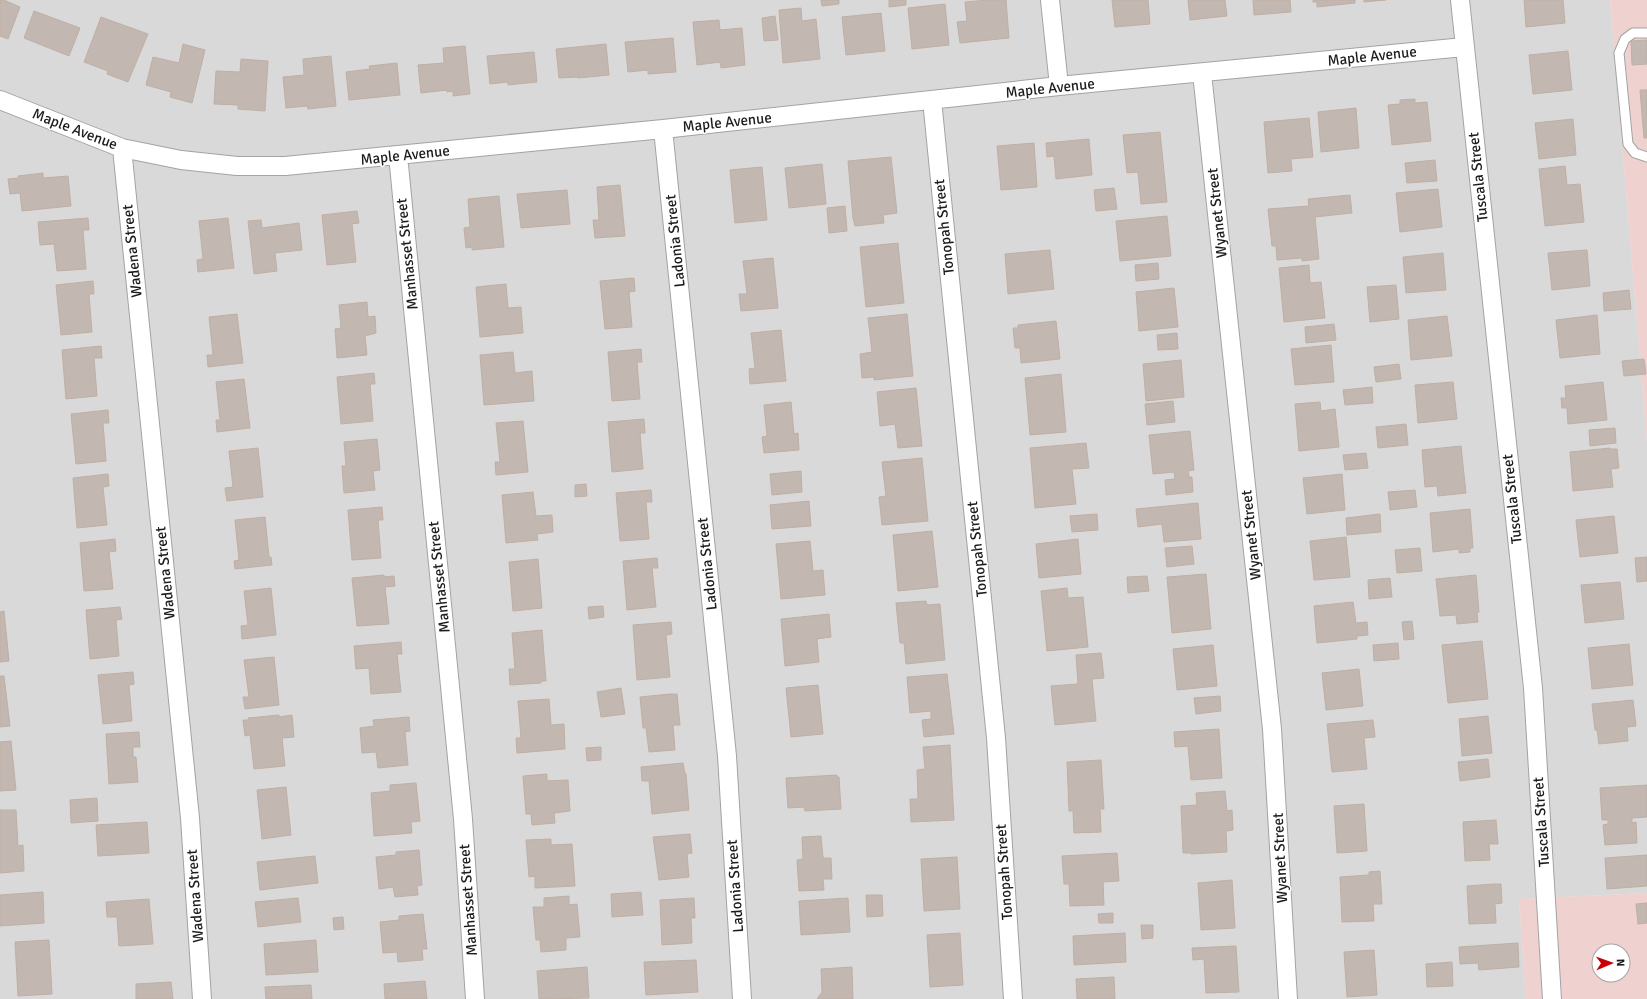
<svg xmlns="http://www.w3.org/2000/svg" width="1647" height="999" font-family="Signika,sans-serif">
<style>
.residential{fill:#dad9d9}
.commercial{fill:#efd1d0;fill-rule:evenodd}
.building{fill:#c2b8b1;stroke:#bfafa4}
.lines{fill:none;stroke-linecap:round;stroke-linejoin:round}
.lane-casing{stroke:#a3a3a3;stroke-width:11}
.street-casing{stroke:#a3a3a3;stroke-width:20}
.lane{stroke:#fff;stroke-width:9}
.street{stroke:#fff;stroke-width:18}
.labels{text-anchor:middle;stroke-width:3;stroke-linejoin:round;paint-order:stroke}
.street-label{font-size:15px;fill:#1c1c1c;stroke:#fff}
</style>
<rect width="100%" height="100%" fill="#ede9e1"/>
<!-- residential -->
<path class="residential" d="M 0,0 L 1610,0 L 1647,441 L 1647,893 L 1519,899 L 1526,999 L 0,999 Z"/>
<!-- commercial -->
<path class="commercial" d="M 1610,0 L 1647,0 L 1647,441 Z
M 1647,893 L 1647,999 L 1526,999 L 1519,899 ZM 1599,951 L 1623,951 L 1623,975 L 1599,975 Z"/>
<!-- building -->
<path class="building" d="M 0,0 L 4,0 L 20,7 L 8,39 L 0,36 Z
M 821,0 L 839,0 L 839,4 L 822,6 Z
M 889,0 L 906,0 L 906,5 L 889,7 Z
M 988,0 L 1006,0 L 1009,38 L 960,43 L 957,22 L 967,21 L 965,2 Z
M 1112,0 L 1148,0 L 1150,24 L 1115,27 Z
M 1188,0 L 1225,0 L 1227,16 L 1190,20 Z
M 1253,0 L 1290,0 L 1291,12 L 1254,15 Z
M 1313,0 L 1355,0 L 1355,3 L 1317,7 L 1317,2 L 1313,2 Z
M 1364,0 L 1386,0 L 1364,2 Z
M 1524,0 L 1563,0 L 1565,23 L 1526,27 Z
M 945,4 L 949,45 L 912,49 L 908,8 Z
M 801,8 L 802,21 L 816,19 L 820,59 L 783,63 L 779,10 Z
M 34,11 L 80,28 L 69,56 L 24,38 Z
M 881,13 L 885,51 L 846,55 L 842,17 Z
M 775,16 L 778,40 L 764,41 L 762,18 Z
M 101,17 L 148,34 L 128,82 L 107,74 L 108,71 L 84,62 Z
M 719,20 L 720,30 L 742,28 L 745,65 L 721,68 L 720,62 L 697,65 L 693,22 Z
M 673,38 L 676,72 L 648,74 L 648,70 L 628,72 L 625,42 Z
M 1647,40 L 1647,64 L 1632,65 L 1631,41 Z
M 183,44 L 205,50 L 192,103 L 170,97 L 171,92 L 146,85 L 153,57 L 179,63 Z
M 606,44 L 609,75 L 578,78 L 578,77 L 559,78 L 556,49 Z
M 465,46 L 470,94 L 453,96 L 453,91 L 447,92 L 447,90 L 421,93 L 418,65 L 444,63 L 443,48 Z
M 1568,51 L 1572,90 L 1533,94 L 1529,55 Z
M 534,52 L 537,82 L 508,85 L 508,82 L 490,84 L 487,56 Z
M 331,56 L 336,106 L 308,109 L 307,106 L 286,108 L 283,77 L 304,75 L 303,59 Z
M 241,59 L 268,61 L 265,111 L 238,109 L 238,105 L 214,104 L 216,71 L 240,72 Z
M 397,63 L 400,95 L 349,100 L 346,72 L 370,69 L 369,66 Z
M 1640,90 L 1647,90 L 1647,138 L 1644,138 Z
M 1415,99 L 1415,103 L 1427,102 L 1431,141 L 1392,145 L 1388,105 L 1400,104 L 1400,100 Z
M 1356,108 L 1359,148 L 1321,152 L 1318,112 Z
M 1309,118 L 1313,157 L 1291,159 L 1292,171 L 1268,173 L 1264,122 Z
M 1573,119 L 1576,155 L 1539,159 L 1535,123 Z
M 1160,132 L 1167,202 L 1141,204 L 1138,172 L 1127,173 L 1123,135 Z
M 1089,139 L 1092,175 L 1056,179 L 1054,156 L 1047,157 L 1046,143 Z
M 1034,143 L 1037,187 L 1001,190 L 997,146 Z
M 891,157 L 897,213 L 883,215 L 884,223 L 855,226 L 853,218 L 848,161 Z
M 1435,160 L 1437,181 L 1407,183 L 1405,163 Z
M 822,164 L 826,204 L 789,208 L 785,168 Z
M 1565,166 L 1567,185 L 1580,184 L 1584,222 L 1545,226 L 1539,169 Z
M 762,167 L 767,220 L 735,223 L 730,170 Z
M 43,173 L 43,178 L 68,176 L 71,206 L 22,211 L 20,193 L 10,194 L 8,179 L 19,178 L 18,176 Z
M 620,185 L 625,236 L 595,238 L 593,220 L 599,220 L 597,187 Z
M 1114,188 L 1117,209 L 1096,211 L 1094,190 Z
M 1438,189 L 1442,227 L 1400,232 L 1396,193 Z
M 567,190 L 570,224 L 521,228 L 517,194 Z
M 1350,195 L 1352,213 L 1315,217 L 1319,259 L 1302,261 L 1302,258 L 1277,260 L 1276,246 L 1272,246 L 1268,209 L 1309,206 L 1308,199 Z
M 499,196 L 504,247 L 472,250 L 472,247 L 466,248 L 464,228 L 470,227 L 468,199 Z
M 845,206 L 847,231 L 829,233 L 827,208 Z
M 357,211 L 359,223 L 352,224 L 356,262 L 327,265 L 322,215 Z
M 1167,216 L 1171,256 L 1120,261 L 1116,221 Z
M 88,218 L 89,230 L 83,230 L 86,269 L 57,271 L 54,244 L 40,245 L 38,222 Z
M 228,218 L 234,268 L 198,272 L 197,260 L 203,259 L 199,221 Z
M 261,220 L 262,228 L 299,223 L 302,250 L 275,253 L 277,271 L 254,274 L 248,221 Z
M 898,243 L 904,303 L 866,307 L 860,247 Z
M 1050,250 L 1054,289 L 1008,294 L 1005,254 Z
M 1587,250 L 1590,286 L 1552,290 L 1548,253 Z
M 1443,253 L 1446,290 L 1406,293 L 1403,257 Z
M 773,258 L 778,308 L 741,311 L 739,294 L 747,294 L 743,261 Z
M 1158,263 L 1159,279 L 1136,281 L 1135,265 Z
M 1309,265 L 1310,283 L 1321,282 L 1325,318 L 1284,322 L 1279,268 Z
M 634,278 L 635,291 L 629,292 L 632,327 L 605,329 L 600,281 Z
M 93,281 L 94,294 L 89,294 L 92,332 L 61,335 L 56,285 Z
M 506,284 L 508,308 L 521,307 L 523,333 L 480,337 L 476,287 Z
M 1396,285 L 1399,319 L 1370,322 L 1367,287 Z
M 1174,288 L 1178,327 L 1139,331 L 1136,292 Z
M 1629,290 L 1631,309 L 1604,311 L 1603,293 Z
M 367,302 L 368,317 L 375,316 L 376,333 L 365,336 L 367,355 L 337,358 L 335,329 L 341,328 L 339,305 Z
M 237,314 L 243,363 L 208,367 L 207,355 L 213,355 L 209,317 Z
M 907,314 L 913,376 L 874,380 L 874,377 L 862,378 L 860,354 L 872,352 L 868,318 Z
M 1597,315 L 1600,354 L 1560,358 L 1556,320 Z
M 1447,316 L 1452,356 L 1411,360 L 1408,320 Z
M 1056,321 L 1060,359 L 1021,363 L 1020,348 L 1015,348 L 1013,328 L 1018,328 L 1018,325 Z
M 1334,324 L 1336,340 L 1306,343 L 1305,327 Z
M 781,330 L 786,381 L 750,384 L 749,369 L 755,368 L 751,333 Z
M 1177,333 L 1178,349 L 1158,350 L 1157,335 Z
M 1331,345 L 1334,382 L 1295,385 L 1291,349 Z
M 101,346 L 102,358 L 94,358 L 97,396 L 66,399 L 62,350 Z
M 641,349 L 642,362 L 637,362 L 640,399 L 612,401 L 608,352 Z
M 513,352 L 515,373 L 532,371 L 534,401 L 484,405 L 480,355 Z
M 1644,359 L 1646,374 L 1624,376 L 1622,361 Z
M 1181,360 L 1184,397 L 1146,401 L 1143,364 Z
M 1399,364 L 1401,379 L 1376,382 L 1374,367 Z
M 374,373 L 375,384 L 370,384 L 373,421 L 341,424 L 337,377 Z
M 1061,374 L 1066,432 L 1030,435 L 1025,378 Z
M 244,379 L 250,428 L 217,432 L 216,420 L 220,420 L 216,382 Z
M 1453,382 L 1457,419 L 1418,423 L 1415,385 Z
M 1603,382 L 1607,420 L 1568,424 L 1567,408 L 1562,408 L 1561,398 L 1566,398 L 1565,386 Z
M 1372,387 L 1373,403 L 1345,405 L 1343,390 Z
M 916,388 L 922,446 L 898,448 L 895,424 L 880,426 L 877,392 Z
M 1173,401 L 1175,422 L 1147,425 L 1145,404 Z
M 791,402 L 794,434 L 798,433 L 799,450 L 764,453 L 762,437 L 767,436 L 764,405 Z
M 1320,402 L 1321,411 L 1335,409 L 1339,447 L 1299,451 L 1295,404 Z
M 108,410 L 109,423 L 103,423 L 106,461 L 76,464 L 71,414 Z
M 644,419 L 645,433 L 640,433 L 643,469 L 612,472 L 608,422 Z
M 523,421 L 528,472 L 496,475 L 495,462 L 500,462 L 496,423 Z
M 1406,424 L 1408,445 L 1378,448 L 1376,427 Z
M 1615,428 L 1616,443 L 1590,446 L 1589,430 Z
M 1190,431 L 1194,470 L 1188,471 L 1189,477 L 1192,477 L 1193,492 L 1166,495 L 1165,480 L 1175,479 L 1174,472 L 1153,474 L 1149,435 Z
M 377,439 L 380,470 L 373,471 L 375,490 L 344,493 L 342,466 L 346,466 L 344,442 Z
M 1086,443 L 1089,468 L 1072,469 L 1076,504 L 1035,508 L 1030,448 Z
M 1461,446 L 1466,493 L 1438,496 L 1437,486 L 1425,487 L 1422,450 Z
M 258,448 L 263,497 L 227,501 L 225,488 L 233,487 L 229,451 Z
M 1610,448 L 1610,449 L 1617,449 L 1619,468 L 1611,469 L 1613,487 L 1573,491 L 1570,452 Z
M 1366,453 L 1368,468 L 1345,470 L 1343,455 Z
M 922,458 L 928,521 L 882,525 L 879,497 L 886,496 L 882,462 Z
M 801,471 L 802,492 L 772,495 L 770,474 Z
M 108,474 L 109,486 L 103,487 L 107,525 L 77,528 L 73,478 Z
M 1342,474 L 1345,510 L 1307,514 L 1303,478 Z
M 586,484 L 587,496 L 575,497 L 575,485 Z
M 651,490 L 652,502 L 646,502 L 649,539 L 620,541 L 616,493 Z
M 1415,490 L 1417,507 L 1390,510 L 1388,492 Z
M 533,492 L 536,516 L 552,515 L 553,532 L 537,534 L 538,540 L 506,543 L 502,495 Z
M 809,501 L 811,526 L 772,529 L 770,505 Z
M 1198,503 L 1201,539 L 1164,542 L 1162,524 L 1138,527 L 1136,509 Z
M 382,507 L 383,520 L 378,520 L 381,558 L 352,560 L 348,510 Z
M 1470,509 L 1473,548 L 1470,548 L 1470,552 L 1459,553 L 1459,549 L 1433,552 L 1430,513 Z
M 1097,514 L 1098,530 L 1072,532 L 1070,516 Z
M 1380,514 L 1381,532 L 1347,535 L 1346,518 Z
M 1614,516 L 1618,553 L 1580,557 L 1576,520 Z
M 265,517 L 269,557 L 271,557 L 272,565 L 235,569 L 234,561 L 239,560 L 235,520 Z
M 932,531 L 938,587 L 898,591 L 893,535 Z
M 1346,537 L 1350,577 L 1314,580 L 1310,541 Z
M 115,539 L 116,551 L 109,552 L 113,589 L 84,591 L 80,543 Z
M 1078,539 L 1081,574 L 1039,578 L 1036,544 Z
M 810,541 L 813,571 L 823,570 L 825,595 L 781,599 L 776,544 Z
M 1192,546 L 1194,564 L 1167,567 L 1165,548 Z
M 1420,548 L 1422,571 L 1397,573 L 1395,550 Z
M 1647,557 L 1647,581 L 1637,582 L 1635,558 Z
M 657,558 L 658,568 L 652,568 L 656,607 L 627,610 L 623,561 Z
M 538,559 L 542,608 L 513,611 L 509,562 Z
M 1206,574 L 1211,629 L 1172,633 L 1167,577 Z
M 384,575 L 384,577 L 394,576 L 395,586 L 385,587 L 389,624 L 357,626 L 352,578 Z
M 1476,575 L 1479,612 L 1477,613 L 1478,622 L 1457,624 L 1456,615 L 1440,616 L 1436,579 Z
M 1147,576 L 1149,591 L 1128,593 L 1127,577 Z
M 1390,578 L 1392,597 L 1369,599 L 1368,580 Z
M 1620,582 L 1624,619 L 1585,623 L 1581,585 Z
M 271,588 L 276,635 L 242,639 L 241,626 L 248,625 L 244,591 Z
M 1067,588 L 1068,598 L 1083,597 L 1088,647 L 1047,651 L 1041,591 Z
M 926,601 L 927,605 L 940,604 L 945,660 L 906,664 L 904,643 L 900,643 L 896,603 Z
M 1353,602 L 1356,623 L 1367,622 L 1368,635 L 1357,636 L 1357,639 L 1317,643 L 1314,606 Z
M 603,606 L 604,617 L 589,619 L 588,607 Z
M 120,607 L 122,619 L 116,620 L 119,656 L 90,659 L 86,610 Z
M 4,611 L 9,661 L 0,662 L 0,612 Z
M 829,614 L 831,637 L 817,639 L 819,662 L 785,666 L 781,619 Z
M 1412,621 L 1414,639 L 1404,640 L 1402,622 Z
M 671,622 L 672,634 L 666,635 L 670,677 L 637,680 L 633,625 Z
M 542,630 L 546,681 L 541,681 L 541,683 L 510,685 L 509,669 L 515,669 L 512,633 Z
M 1482,641 L 1488,699 L 1448,703 L 1442,645 Z
M 401,642 L 402,654 L 397,654 L 401,692 L 371,694 L 369,668 L 356,669 L 354,646 Z
M 1398,643 L 1399,659 L 1374,661 L 1373,645 Z
M 1629,644 L 1633,685 L 1592,689 L 1588,648 Z
M 1213,645 L 1217,686 L 1177,690 L 1173,649 Z
M 1101,653 L 1104,678 L 1092,679 L 1096,721 L 1055,725 L 1051,686 L 1078,684 L 1076,655 Z
M 274,657 L 279,705 L 245,709 L 243,697 L 249,697 L 244,660 Z
M 1359,669 L 1363,706 L 1326,710 L 1322,673 Z
M 133,672 L 134,684 L 129,685 L 132,721 L 103,724 L 98,675 Z
M 947,674 L 954,734 L 924,737 L 922,720 L 931,719 L 931,711 L 910,713 L 907,677 Z
M 0,676 L 4,676 L 10,726 L 0,727 Z
M 818,685 L 823,734 L 791,737 L 786,688 Z
M 621,688 L 625,714 L 601,717 L 597,692 Z
M 670,694 L 677,694 L 680,725 L 673,725 L 675,750 L 649,752 L 646,728 L 643,728 L 640,697 Z
M 1220,696 L 1221,711 L 1196,714 L 1194,698 Z
M 549,699 L 551,725 L 564,724 L 565,749 L 517,753 L 516,738 L 521,738 L 518,701 Z
M 1633,700 L 1636,726 L 1627,727 L 1628,741 L 1599,744 L 1597,730 L 1595,730 L 1592,704 Z
M 279,715 L 279,717 L 292,715 L 294,737 L 282,738 L 285,766 L 254,769 L 250,735 L 245,736 L 243,720 L 249,720 L 248,718 Z
M 1488,716 L 1492,753 L 1462,756 L 1459,719 Z
M 409,717 L 410,731 L 405,732 L 408,765 L 378,768 L 376,752 L 362,753 L 360,728 L 374,726 L 373,720 Z
M 1373,720 L 1375,737 L 1364,738 L 1367,769 L 1332,772 L 1327,724 Z
M 1219,729 L 1222,778 L 1191,780 L 1188,746 L 1175,747 L 1174,732 Z
M 139,732 L 140,747 L 133,747 L 133,757 L 136,757 L 138,782 L 109,784 L 106,734 Z
M 11,741 L 16,790 L 0,791 L 0,742 Z
M 950,745 L 954,820 L 911,822 L 910,799 L 918,799 L 917,770 L 925,769 L 923,747 Z
M 601,747 L 601,760 L 587,761 L 586,748 Z
M 1488,759 L 1490,777 L 1460,781 L 1458,762 Z
M 1101,760 L 1104,809 L 1100,809 L 1101,832 L 1074,833 L 1073,811 L 1069,811 L 1067,762 Z
M 683,763 L 685,774 L 686,774 L 689,810 L 652,814 L 649,781 L 642,781 L 641,767 Z
M 547,774 L 547,781 L 568,780 L 570,811 L 554,813 L 555,823 L 532,825 L 531,814 L 526,814 L 523,776 Z
M 837,775 L 837,777 L 839,777 L 841,809 L 805,811 L 804,807 L 788,808 L 786,778 Z
M 416,783 L 420,821 L 411,822 L 412,833 L 374,836 L 371,793 L 390,791 L 390,785 Z
M 1647,785 L 1647,817 L 1632,818 L 1632,823 L 1636,822 L 1637,843 L 1605,845 L 1603,825 L 1608,824 L 1608,820 L 1602,820 L 1600,788 Z
M 286,787 L 291,835 L 262,839 L 257,790 Z
M 1225,791 L 1227,811 L 1232,810 L 1233,830 L 1226,831 L 1227,852 L 1191,854 L 1191,853 L 1183,853 L 1181,806 L 1197,805 L 1196,793 Z
M 97,798 L 98,821 L 71,823 L 70,800 Z
M 1364,804 L 1367,851 L 1337,853 L 1334,806 Z
M 0,810 L 16,810 L 18,846 L 23,845 L 24,871 L 0,873 Z
M 1496,820 L 1498,844 L 1489,844 L 1490,860 L 1465,861 L 1463,822 Z
M 147,822 L 149,853 L 98,856 L 96,825 Z
M 690,834 L 692,853 L 687,854 L 689,877 L 659,880 L 653,837 Z
M 821,836 L 823,858 L 831,858 L 832,879 L 823,879 L 824,890 L 799,891 L 797,860 L 803,859 L 802,837 Z
M 551,839 L 551,845 L 572,844 L 575,886 L 535,888 L 535,876 L 529,877 L 526,840 Z
M 419,850 L 422,885 L 417,886 L 418,895 L 395,897 L 393,887 L 379,889 L 376,857 L 396,855 L 396,852 Z
M 1117,853 L 1119,881 L 1103,882 L 1104,905 L 1070,906 L 1069,884 L 1064,884 L 1062,856 Z
M 1647,855 L 1647,886 L 1607,889 L 1605,858 Z
M 315,856 L 318,883 L 260,890 L 257,862 Z
M 957,857 L 960,909 L 924,911 L 921,859 Z
M 1380,871 L 1382,904 L 1373,904 L 1374,921 L 1342,922 L 1340,877 L 1369,875 L 1369,872 Z
M 1232,880 L 1235,928 L 1201,930 L 1198,883 Z
M 1494,884 L 1501,884 L 1502,903 L 1495,904 L 1496,923 L 1469,924 L 1467,886 Z
M 43,892 L 44,923 L 0,926 L 0,895 Z
M 641,892 L 643,915 L 612,917 L 611,894 Z
M 866,895 L 882,895 L 883,916 L 867,917 Z
M 569,896 L 569,905 L 577,904 L 580,937 L 566,938 L 566,950 L 541,952 L 540,940 L 536,940 L 533,907 L 544,907 L 544,898 Z
M 298,898 L 301,922 L 258,927 L 255,902 Z
M 694,898 L 695,918 L 691,918 L 692,943 L 662,945 L 660,900 Z
M 848,898 L 850,932 L 801,935 L 799,901 Z
M 149,899 L 153,944 L 119,946 L 117,917 L 107,917 L 106,902 Z
M 1647,903 L 1647,923 L 1638,924 L 1636,904 Z
M 1113,913 L 1113,923 L 1099,923 L 1098,914 Z
M 423,914 L 427,949 L 422,949 L 423,960 L 398,962 L 397,952 L 383,953 L 380,922 L 399,920 L 399,916 Z
M 343,917 L 344,929 L 334,930 L 333,918 Z
M 1141,925 L 1153,925 L 1153,938 L 1142,939 Z
M 960,933 L 963,985 L 930,987 L 927,935 Z
M 1125,933 L 1126,962 L 1074,965 L 1073,936 Z
M 49,940 L 52,994 L 18,996 L 15,942 Z
M 316,940 L 318,972 L 266,975 L 264,944 Z
M 1518,943 L 1519,967 L 1479,970 L 1478,963 L 1460,964 L 1459,947 Z
M 1236,946 L 1239,992 L 1206,993 L 1204,959 L 1193,960 L 1192,948 Z
M 1374,950 L 1377,995 L 1347,997 L 1344,952 Z
M 696,960 L 698,992 L 646,995 L 644,962 Z
M 1452,962 L 1453,986 L 1427,987 L 1426,964 Z
M 587,967 L 589,998 L 539,999 L 537,971 Z
M 852,967 L 853,999 L 817,999 L 822,992 L 821,969 Z
M 1114,977 L 1115,999 L 1077,999 L 1076,979 Z
M 425,981 L 427,999 L 385,999 L 384,984 Z
M 171,982 L 173,999 L 136,999 L 136,984 Z
M 311,985 L 312,999 L 266,999 L 265,987 Z"/>
<g class="lines">
<!-- lane casing -->
<g class="lane-casing">
<path id="lane" d="M 1647,33 L 1633,33 L 1625,39 L 1619,53 L 1628,144 L 1635,153 L 1647,157"/>
</g>
<!-- street casing -->
<g class="street-casing">
<path id="street" d="M 1050,0 L 1059,86
M 1460,0 L 1533,688 L 1552,999
M 1202,73 L 1272,729 L 1288,999
M 0,100 L 122,148 L 181,160 L 237,166 L 285,166 L 663,129 L 1059,86 L 1464,47
M 932,100 L 996,738 L 1013,999
M 663,129 L 727,756 L 742,999
M 122,148 L 190,818 L 202,999
M 398,155 L 463,819 L 475,999"/>
</g>
<!-- lane -->
<use href="#lane" class="lane"/>
<!-- street -->
<use href="#street" class="street"/>
</g>
<g class="labels">
<!-- street labels -->
<g class="street-label">
<text transform="translate(1372 56) rotate(-6)" y="5">Maple Avenue</text>
<text transform="translate(1050 88) rotate(-6)" y="5">Maple Avenue</text>
<text transform="translate(727 122) rotate(-6)" y="5">Maple Avenue</text>
<text transform="translate(75 129) rotate(21)" y="5">Maple Avenue</text>
<text transform="translate(405 155) rotate(-6)" y="5">Maple Avenue</text>
<text transform="translate(1478 177) rotate(-96)" y="5">Tuscala Street</text>
<text transform="translate(1217 213) rotate(-96)" y="5">Wyanet Street</text>
<text transform="translate(944 227) rotate(-96)" y="5">Tonopah Street</text>
<text transform="translate(675 241) rotate(-96)" y="5">Ladonia Street</text>
<text transform="translate(132 251) rotate(-96)" y="5">Wadena Street</text>
<text transform="translate(407 254) rotate(-96)" y="5">Manhasset Street</text>
<text transform="translate(1512 499) rotate(-96)" y="5">Tuscala Street</text>
<text transform="translate(1251 535) rotate(-96)" y="5">Wyanet Street</text>
<text transform="translate(977 549) rotate(-96)" y="5">Tonopah Street</text>
<text transform="translate(707 564) rotate(-96)" y="5">Ladonia Street</text>
<text transform="translate(165 573) rotate(-96)" y="5">Wadena Street</text>
<text transform="translate(439 577) rotate(-96)" y="5">Manhasset Street</text>
<text transform="translate(1541 822) rotate(-94)" y="5">Tuscala Street</text>
<text transform="translate(1280 858) rotate(-93)" y="5">Wyanet Street</text>
<text transform="translate(1004 872) rotate(-94)" y="5">Tonopah Street</text>
<text transform="translate(735 886) rotate(-94)" y="5">Ladonia Street</text>
<text transform="translate(195 896) rotate(-94)" y="5">Wadena Street</text>
<text transform="translate(468 900) rotate(-94)" y="5">Manhasset Street</text>
</g>
</g>
<!-- north arrow -->
<g transform="translate(1611 963) rotate(88)"><circle r="19" fill="#ffffff" stroke="#a4a4a4"/>
<path d="M0-3L7 15L0 10L-7 15Z" fill="#c80005"/>
<text y="-6" font-size="11" font-weight="bold" text-anchor="middle" fill="#1c1c1c">N</text>
</g>
</svg>
